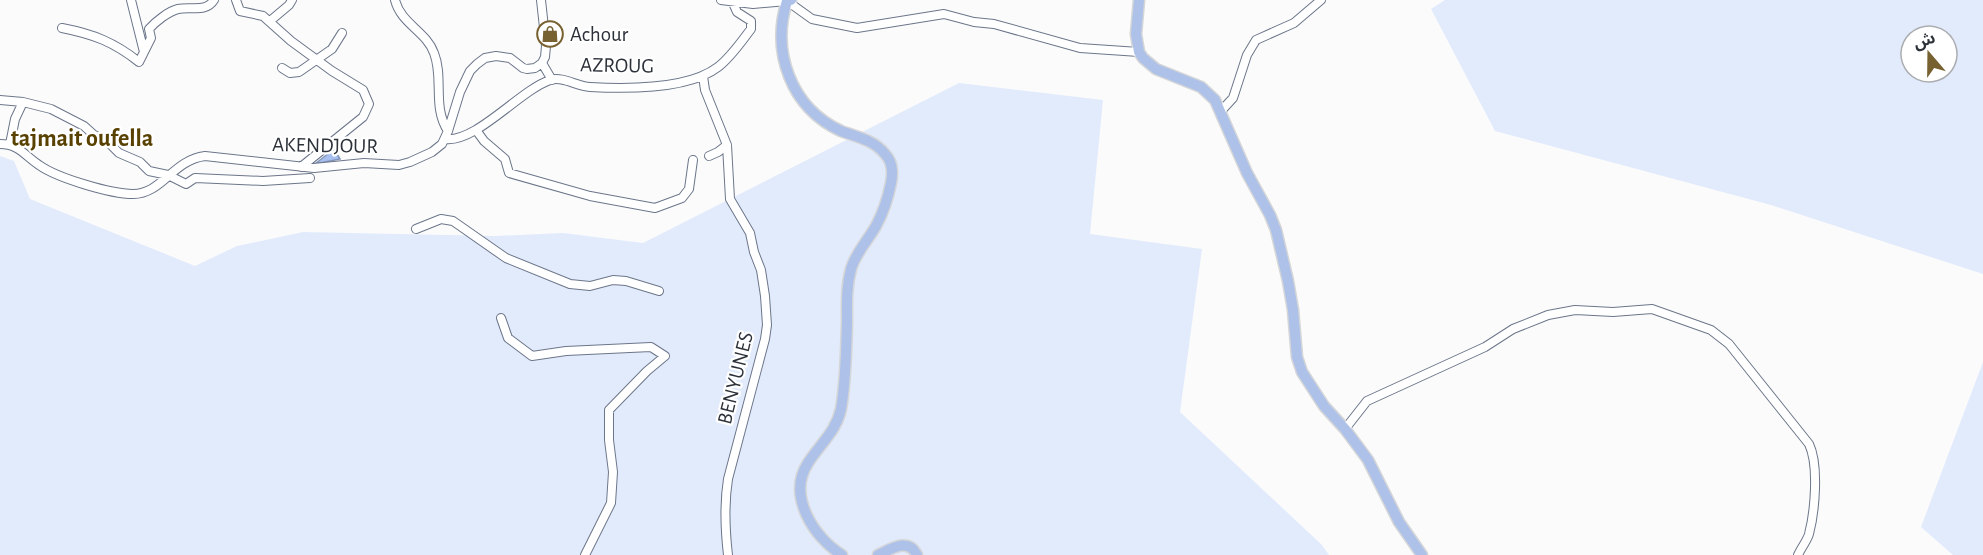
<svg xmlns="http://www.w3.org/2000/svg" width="1983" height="555" font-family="'Alegreya Sans','Noto Sans Arabic',sans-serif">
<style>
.green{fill:#e2ebfc;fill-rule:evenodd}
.water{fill:#a8c0f0;stroke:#8395b9;stroke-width:1.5}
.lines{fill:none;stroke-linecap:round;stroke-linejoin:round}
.minor-casing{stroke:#6c768a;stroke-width:10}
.major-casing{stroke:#d5d6d8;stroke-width:13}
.minor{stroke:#fff;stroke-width:8}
.major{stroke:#adc1e9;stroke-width:10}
.labels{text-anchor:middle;stroke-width:4.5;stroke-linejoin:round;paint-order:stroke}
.poi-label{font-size:21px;fill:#2d323a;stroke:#fff;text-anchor:start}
.street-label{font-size:21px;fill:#2d323a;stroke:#fff}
.quarter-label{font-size:24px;font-weight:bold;fill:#594101;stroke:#fff}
</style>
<rect width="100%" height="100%" fill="#fbfbfb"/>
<!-- green -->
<path class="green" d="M 1445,0 L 1983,0 L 1983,274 L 1771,205 L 1495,131 L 1431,9 ZM 1911,36 L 1947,36 L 1947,72 L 1911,72 Z
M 959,83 L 1103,100 L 1090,234 L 1202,249 L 1180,412 L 1322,545 L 1329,555 L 0,555 L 0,156 L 14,161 L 30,199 L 195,266 L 237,246 L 303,232 L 495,236 L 563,233 L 643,243 Z
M 1983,362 L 1983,555 L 1953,555 L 1921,527 Z"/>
<!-- water -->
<path class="water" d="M 334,149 L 340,159 L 315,164 Z"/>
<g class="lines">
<!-- minor casing -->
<g class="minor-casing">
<path id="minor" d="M 236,0 L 240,11 L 263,16 L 291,41 L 332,71 L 363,90 L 369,104 L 363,117 L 301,167
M 395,0 C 401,24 426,31 434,53 C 444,78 432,107 448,131
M 721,0 L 753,4 L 787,1 L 812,19 L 857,28 L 944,14 L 974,22 L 994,24 L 1080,48 L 1139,52
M 270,21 L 289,5 L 292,0
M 62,28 C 93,34 114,42 139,62 L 144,52 L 131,0
M 144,52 L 151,38 L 149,29 C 155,22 169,11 178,9 C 191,6 206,13 214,0
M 542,63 L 552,80
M 282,68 L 290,73 L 299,72 L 332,49 L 342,33
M 703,76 L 705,90 L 727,145 L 730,199 L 750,233 L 754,252 L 761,270 L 765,296 L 767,325 L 765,339 L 728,479 C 724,504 725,529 728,555
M 0,100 L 23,102 L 51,109 L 84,126 L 94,135 L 107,141 L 119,153 L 140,162 L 149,171 L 168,175 L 186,184 L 195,178 L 263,181 L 310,178
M 1221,111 L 1233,98 L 1247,55 L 1256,40 L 1294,23 L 1321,0
M 476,130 L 484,141 L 505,159 L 509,173 L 590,196 L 655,208 L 682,198 L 689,189 L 693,160
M 445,139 C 476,143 519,91 550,80 C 563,76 576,86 590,87 C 627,89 688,90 718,67 C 731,57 741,42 751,29 L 751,21 L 737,12 L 733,3
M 0,144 C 19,144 25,156 39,165 C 57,178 111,194 133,194 C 162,194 173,160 205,156 L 314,168 L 364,163 L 399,165 L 410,162 L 432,152 L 442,144 L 448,131 L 460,92 L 470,71 L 477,64 L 485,58 L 496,56 L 510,58 L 523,68 L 527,69 L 535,68 L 542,63 L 545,57 L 546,46 L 541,0
M 10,144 L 15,119 L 23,102
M 709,156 L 718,152 L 727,145
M 416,229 L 441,219 L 453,221 L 506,258 L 570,284 L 590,286 L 613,280 L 626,281 L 659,291
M 501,318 L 508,338 L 532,356 L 566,351 L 651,347 L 665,356 L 647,371 L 609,410 L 609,440 L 613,472 L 611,503 L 585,555
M 1345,429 L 1367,401 L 1485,347 L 1513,329 L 1548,315 L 1575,310 L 1613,312 L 1652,309 L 1711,330 L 1729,344 L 1809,444 C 1819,465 1815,511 1809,534 C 1807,541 1801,548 1798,555"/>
</g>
<!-- major casing -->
<g class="major-casing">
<path id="major" d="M 791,0 L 787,1 C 771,52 791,108 841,131 C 857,137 874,140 885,154 C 893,162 893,173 891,183 C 888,198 883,213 876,226 C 868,240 855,254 851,269 C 846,287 847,305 847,323 C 846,352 846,381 841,409 C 836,432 820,444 808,463 C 787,495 813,537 842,555
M 1139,0 L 1136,34 L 1139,52 L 1143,58 L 1156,69 L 1201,87 L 1215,100 L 1247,173 L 1270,215 L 1276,230 L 1288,281 L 1293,310 L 1297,357 L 1302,372 L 1324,406 L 1345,429 L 1368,460 L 1399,522 L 1422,555
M 878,555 C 891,549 908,537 917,555"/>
</g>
<!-- minor -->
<use href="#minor" class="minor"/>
<!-- major -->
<use href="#major" class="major"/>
</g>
<!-- icons -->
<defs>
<g id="shop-ring" transform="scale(1.35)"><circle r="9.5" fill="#fff" stroke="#786131" stroke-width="1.5"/><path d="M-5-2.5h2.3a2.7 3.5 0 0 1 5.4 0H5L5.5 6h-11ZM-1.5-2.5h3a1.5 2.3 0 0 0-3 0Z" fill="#786131"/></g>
</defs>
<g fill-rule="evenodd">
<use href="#shop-ring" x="550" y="34"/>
</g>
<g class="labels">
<!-- poi labels -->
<g class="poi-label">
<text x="570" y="41">Achour</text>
</g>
<!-- street labels -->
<g class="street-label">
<text transform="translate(617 65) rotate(1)" y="7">AZROUG</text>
<text transform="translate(325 145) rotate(1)" y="7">AKENDJOUR</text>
<text transform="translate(735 378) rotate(-76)" y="7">BENYUNES</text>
</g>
<!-- quarter labels -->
<g class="quarter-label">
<text x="82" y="146">tajmait oufella</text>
</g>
</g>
<!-- north arrow -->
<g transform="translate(1929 54) rotate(340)"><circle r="28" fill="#ffffff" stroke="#abadb0" stroke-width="1.5"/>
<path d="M0-4.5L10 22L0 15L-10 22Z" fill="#786131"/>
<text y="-9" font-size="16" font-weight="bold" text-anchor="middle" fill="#2d323a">ش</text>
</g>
</svg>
